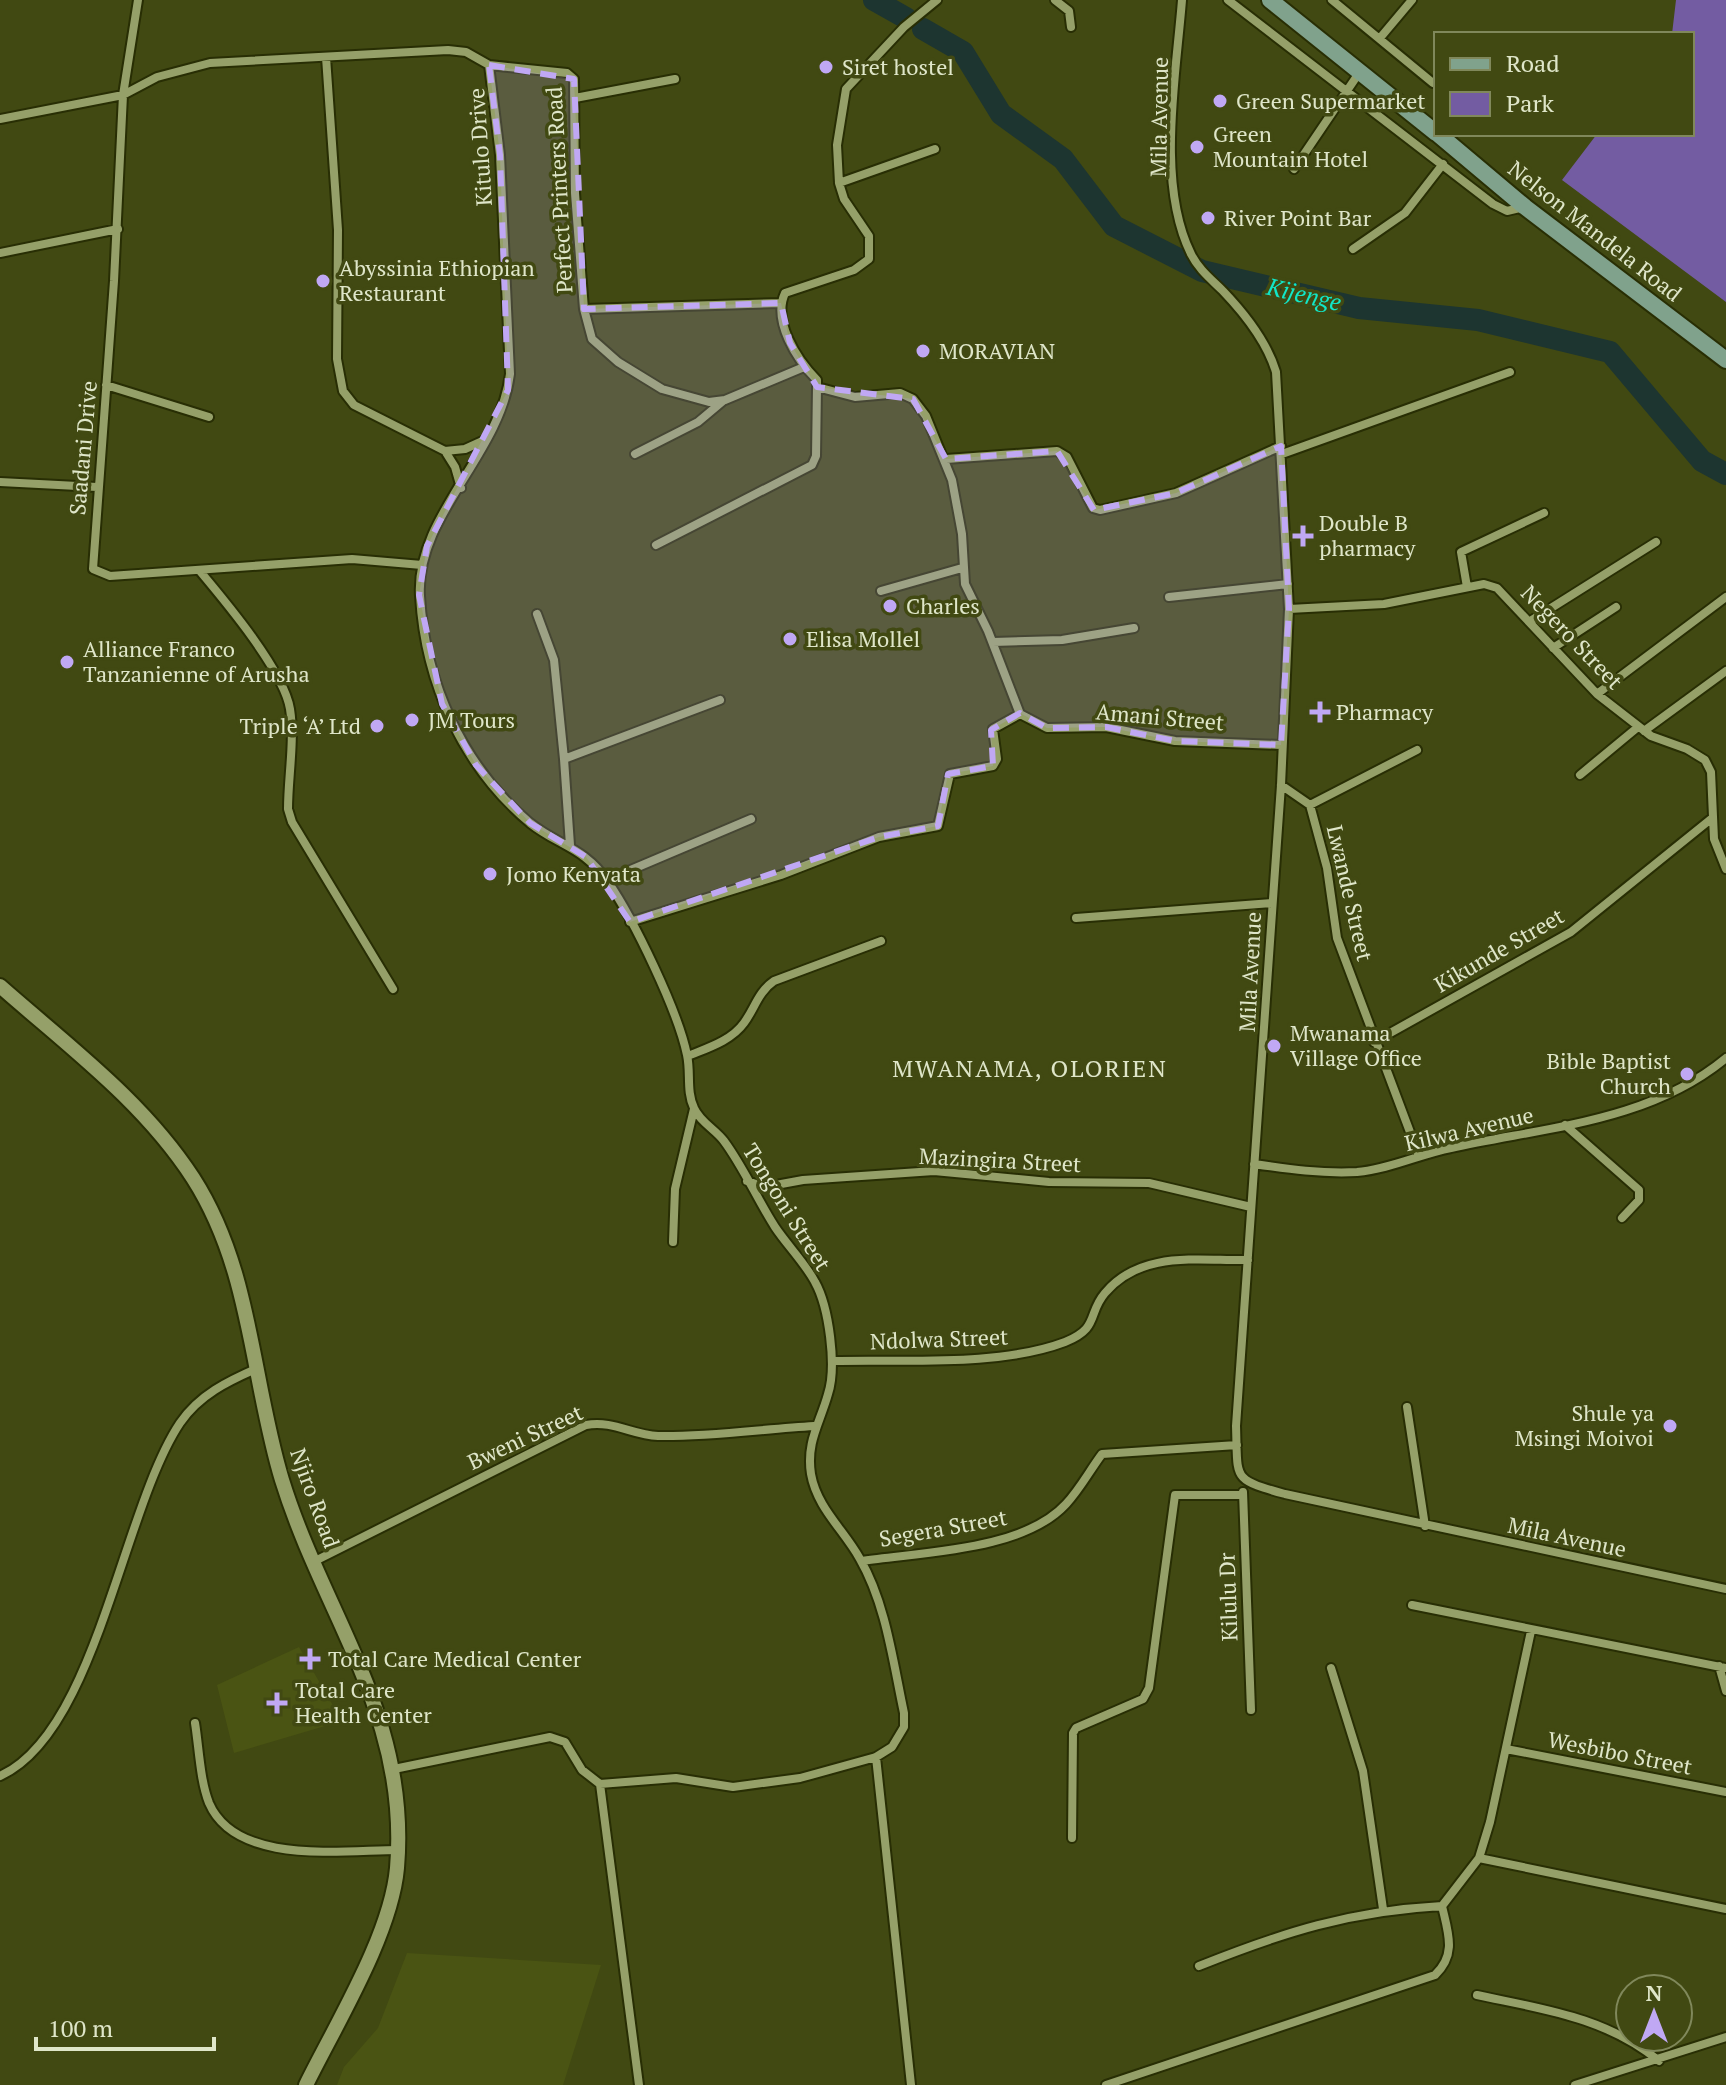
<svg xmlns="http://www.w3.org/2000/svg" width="1726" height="2085" font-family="'PT Serif',serif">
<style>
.built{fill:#4a5413}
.green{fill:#735ca2}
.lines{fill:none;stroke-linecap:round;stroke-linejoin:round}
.river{stroke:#1d3530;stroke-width:22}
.minor-casing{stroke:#282e04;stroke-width:12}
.tertiary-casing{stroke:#282e04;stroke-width:18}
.secondary-casing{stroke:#282e04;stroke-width:20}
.minor{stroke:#95a069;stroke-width:8}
.tertiary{stroke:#95a069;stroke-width:14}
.secondary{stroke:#80a28c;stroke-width:16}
.marked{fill:#c0a8f4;fill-opacity:0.2;stroke:#c0a8f4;stroke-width:6;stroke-dasharray:16 10;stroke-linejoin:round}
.poi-dot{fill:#c0a8f4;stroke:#414912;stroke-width:3}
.labels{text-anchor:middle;stroke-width:7;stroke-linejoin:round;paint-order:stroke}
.poi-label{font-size:22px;fill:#dfe6c9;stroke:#414912;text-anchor:start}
.street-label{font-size:22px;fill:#dfe6c9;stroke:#414912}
.water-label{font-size:24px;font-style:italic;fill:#12e6c7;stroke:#414912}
.neighbourhood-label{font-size:24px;letter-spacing:2px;fill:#dfe6c9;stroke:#414912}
</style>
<rect width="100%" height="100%" fill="#414912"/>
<!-- built -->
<path class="built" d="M 299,1647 L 342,1721 L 234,1753 L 217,1685 Z
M 407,1953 L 601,1965 L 563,2085 L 337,2085 L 344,2067 L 378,2028 Z"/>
<!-- green -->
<path class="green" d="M 1676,0 L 1726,0 L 1726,302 L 1562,180 L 1597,134 L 1692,134 L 1692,34 L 1672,34 Z"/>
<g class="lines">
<!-- river -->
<path class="river" d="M 874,0 L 906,18
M 923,29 L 963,52 L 1001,114 L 1063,159 L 1114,226 L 1202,271 L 1359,308 L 1478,320 L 1610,352 L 1702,461 L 1726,474"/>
<!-- minor casing -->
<g class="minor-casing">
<path id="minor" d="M 138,0 L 123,95 L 114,281 L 93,569 L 110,576 L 352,559 L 422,565
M 937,0 L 904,27 L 846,89 L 837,145 L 839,183 L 844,199 L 869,236 L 869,259 L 854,270 L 785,293 C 772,321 797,360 817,380 L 817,387 L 855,397 L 900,393 L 913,399 L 926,416 L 952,480 L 962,534 L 965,584 L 988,631 L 1020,714 L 1047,728 L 1106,727 L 1175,741 L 1281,745
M 1055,0 L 1069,11 L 1071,27
M 1182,0 C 1176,77 1156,183 1191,254 C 1199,270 1211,279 1223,291 C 1245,314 1267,342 1276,372 L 1289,609 L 1281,785 L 1236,1426 C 1238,1480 1231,1479 1285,1494 L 1726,1589
M 1228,0 L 1493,204 L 1507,211 L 1524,207
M 1332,0 L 1433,83
M 1380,38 L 1412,0
M 326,57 L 338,230 L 337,359 L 343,391 L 354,405 L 445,451 L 465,449 L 487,439
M 489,65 L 567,73 L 574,79 L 575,193 L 584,309 L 592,339 L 618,362 L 662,389 L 709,402 L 725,400 L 804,367
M 575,98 L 675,79
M 0,119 L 123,95 L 157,77 L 210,63 L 448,50 L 466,52 L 489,65 L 500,155 L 510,374 C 500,455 415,516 420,596 C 425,683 463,767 530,823 C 559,846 584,847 608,882 C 634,920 678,1011 687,1055 C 691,1073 686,1091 694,1108 C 700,1122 715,1129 724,1141 C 744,1168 757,1199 775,1227 C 787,1245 805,1263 815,1282 C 829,1307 837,1367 828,1394 C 820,1423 806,1442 811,1474 C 817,1508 844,1530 860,1559 C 886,1604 893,1662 904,1713 L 904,1727 L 892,1747 L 876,1757 L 800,1778 L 733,1787 L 676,1778 L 600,1784 L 582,1770 L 565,1742 L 550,1737 L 394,1769
M 1294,169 L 1359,73
M 839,183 L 935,149
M 1353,249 L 1405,213 L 1443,164
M 0,253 L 118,229
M 584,309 L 781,303
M 106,385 L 209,417
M 445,451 L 455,467 L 461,488
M 635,454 L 698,422 L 723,401
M 1282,454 L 1510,372
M 946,459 L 1057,451 L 1067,457 L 1093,508 L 1100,510 L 1176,493 L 1281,446
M 0,482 L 97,487
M 656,545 L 812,465 L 816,456 L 817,387
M 199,570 C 225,601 284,671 290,709 C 295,741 288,777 288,809 L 292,822 L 393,989
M 1467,587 L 1461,552 L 1544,513
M 881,591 L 962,568
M 1169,597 L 1288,584
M 1289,609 L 1384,604 L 1484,584 L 1497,588 L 1597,694 L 1651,736 L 1687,749 L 1705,760 L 1711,772 L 1714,839 L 1726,869
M 537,614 L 554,660 L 564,759
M 1532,620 L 1656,542
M 993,642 L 1062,640 L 1134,628
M 1553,648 L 1616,607
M 1597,694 L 1726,597
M 1644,731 L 1726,671
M 1580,775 L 1638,727
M 1281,785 L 1310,805 L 1327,868 L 1337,938 L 1419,1156
M 1310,805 L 1417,750
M 570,845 L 564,759 L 720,700
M 607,880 L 751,819
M 1076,918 L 1272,903
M 630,922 L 781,875 L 879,837 L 938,826 L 950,774 L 993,766 L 997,759 L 993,729 L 1020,714
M 1374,1042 L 1571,932 L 1711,819
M 688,1056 C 707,1048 731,1041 744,1023 C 755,1008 758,992 774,981 L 881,941
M 1565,1125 L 1639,1190 L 1639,1200 L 1622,1218
M 1254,1164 C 1288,1169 1323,1174 1357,1172 C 1390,1169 1420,1154 1451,1148 C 1545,1127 1649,1122 1726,1058
M 747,1181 L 765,1187 L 803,1180 L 934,1171 L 1049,1182 L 1149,1183 L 1251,1207
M 673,1242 L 675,1189 L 694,1109
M 833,1361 C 903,1359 999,1367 1065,1342 C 1100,1328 1087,1314 1105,1293 C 1141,1250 1198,1261 1248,1260
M 1407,1407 L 1425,1526
M 1243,1492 L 1251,1710
M 315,1561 L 586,1425 C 613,1420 632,1435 658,1436 C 709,1437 762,1429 814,1426
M 862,1561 C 921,1552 1023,1551 1066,1504 C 1080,1489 1090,1470 1102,1454 L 1237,1445
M 1412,1605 L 1726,1668
M 1719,1666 L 1726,1691
M 1331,1668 L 1363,1771 L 1383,1909
M 195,1723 C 199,1748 200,1780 209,1803 C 236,1866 343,1850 398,1850
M 1506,1749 L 1726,1792
M 876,1757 L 911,2085
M 0,1776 C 96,1733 122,1510 180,1423 C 199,1395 228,1381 258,1368
M 600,1784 L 639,2085
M 1072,1838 L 1073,1733 L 1076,1728 L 1143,1699 L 1149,1688 L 1175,1495 L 1242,1495
M 1479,1858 L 1726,1909
M 1199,1966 C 1284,1932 1350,1911 1442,1906
M 1477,1995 C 1542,2009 1606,2017 1659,2061
M 1106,2085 L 1435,1975 C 1457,1954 1448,1933 1442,1906 L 1479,1858 L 1490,1822 L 1531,1631
M 1575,2085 L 1726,2037"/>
</g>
<!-- tertiary casing -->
<g class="tertiary-casing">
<path id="tertiary" d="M 0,986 C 68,1046 143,1101 193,1178 C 252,1270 251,1378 282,1480 C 324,1616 410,1716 397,1868 C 391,1935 336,2024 306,2085"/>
</g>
<!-- secondary casing -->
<g class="secondary-casing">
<path id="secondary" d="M 1270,0 L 1436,133
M 1438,134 L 1525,207 L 1726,360"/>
</g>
<!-- minor -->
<use href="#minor" class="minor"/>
<!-- tertiary -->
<use href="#tertiary" class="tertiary"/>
<!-- secondary -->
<use href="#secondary" class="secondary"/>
</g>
<!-- marked area -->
<path class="marked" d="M 489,65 L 574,79 L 584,309 L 781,303 L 790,343 L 817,387 L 913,399 L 946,459 L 1057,451 L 1094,510 L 1176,493 L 1281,446 L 1289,609 L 1281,745 L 1175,741 L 1106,727 L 1047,728 L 1020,713 L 991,730 L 993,766 L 948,774 L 938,826 L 879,837 L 630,922 L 586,857 L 530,823 L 476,765 L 442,704 L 419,595 L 427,546 L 508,390 L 500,155 Z"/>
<!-- markers -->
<g class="poi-dot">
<circle cx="826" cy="67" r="8"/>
<circle cx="1220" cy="101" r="8"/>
<circle cx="1197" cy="147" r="8"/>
<circle cx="1208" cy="218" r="8"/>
<circle cx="323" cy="281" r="8"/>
<circle cx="923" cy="351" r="8"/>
<path d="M1299 524h8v8h8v8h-8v8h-8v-8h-8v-8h8z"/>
<circle cx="890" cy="606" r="8"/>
<circle cx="790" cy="639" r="8"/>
<circle cx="67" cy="662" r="8"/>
<path d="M1316 700h8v8h8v8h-8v8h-8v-8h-8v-8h8z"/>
<circle cx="412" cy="720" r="8"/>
<circle cx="377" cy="726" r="8"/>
<circle cx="490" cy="874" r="8"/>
<circle cx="1274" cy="1046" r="8"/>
<circle cx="1687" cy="1074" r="8"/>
<circle cx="1670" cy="1426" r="8"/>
<path d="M306 1647h8v8h8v8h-8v8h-8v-8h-8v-8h8z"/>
<path d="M273 1691h8v8h8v8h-8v8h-8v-8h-8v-8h8z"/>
</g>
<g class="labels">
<!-- poi labels -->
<g class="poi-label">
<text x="842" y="75">Siret hostel</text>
<text x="1236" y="109">Green Supermarket</text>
<text x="1213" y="142">Green<tspan x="1213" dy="25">Mountain Hotel</tspan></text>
<text x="1224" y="226">River Point Bar</text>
<text x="339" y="276">Abyssinia Ethiopian<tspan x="339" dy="25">Restaurant</tspan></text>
<text x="939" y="359">MORAVIAN</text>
<text x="1319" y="531">Double B<tspan x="1319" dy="25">pharmacy</tspan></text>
<text x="906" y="614">Charles</text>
<text x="806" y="647">Elisa Mollel</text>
<text x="83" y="657">Alliance Franco<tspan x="83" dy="25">Tanzanienne of Arusha</tspan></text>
<text x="1336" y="720">Pharmacy</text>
<text x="428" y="728">JM Tours</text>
<text x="361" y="734" text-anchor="end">Triple ‘A’ Ltd</text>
<text x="506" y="882">Jomo Kenyata</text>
<text x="1290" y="1041">Mwanama<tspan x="1290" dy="25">Village Office</tspan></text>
<text x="1671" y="1069" text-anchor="end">Bible Baptist<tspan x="1671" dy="25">Church</tspan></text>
<text x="1654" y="1421" text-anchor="end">Shule ya<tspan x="1654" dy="25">Msingi Moivoi</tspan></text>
<text x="328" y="1667">Total Care Medical Center</text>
<text x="295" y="1698">Total Care<tspan x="295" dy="25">Health Center</tspan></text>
</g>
<!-- street labels -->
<g class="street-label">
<text transform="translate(1159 117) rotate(-89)" y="8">Mila Avenue</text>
<text transform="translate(480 147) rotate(-94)" y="8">Kitulo Drive</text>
<text transform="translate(559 190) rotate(-93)" y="8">Perfect Printers Road</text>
<text transform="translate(1595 231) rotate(38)" y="8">Nelson Mandela Road</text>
<text transform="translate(83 448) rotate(-85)" y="8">Saadani Drive</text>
<text transform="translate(1572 637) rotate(46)" y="8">Negero Street</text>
<text transform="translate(1160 717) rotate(5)" y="8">Amani Street</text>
<text transform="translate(1350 893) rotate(77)" y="8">Lwande Street</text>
<text transform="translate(1499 950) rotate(-30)" y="8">Kikunde Street</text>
<text transform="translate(1250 972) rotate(-87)" y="8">Mila Avenue</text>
<text transform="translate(1469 1129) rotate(-13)" y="8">Kilwa Avenue</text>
<text transform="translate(1000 1160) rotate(3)" y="8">Mazingira Street</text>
<text transform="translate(787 1207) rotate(58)" y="8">Tongoni Street</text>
<text transform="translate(939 1339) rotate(-2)" y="8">Ndolwa Street</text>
<text transform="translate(525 1437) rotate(-25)" y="8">Bweni Street</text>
<text transform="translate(315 1498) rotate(70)" y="8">Njiro Road</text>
<text transform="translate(943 1528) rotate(-10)" y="8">Segera Street</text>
<text transform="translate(1567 1537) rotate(12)" y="8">Mila Avenue</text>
<text transform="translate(1228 1597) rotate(-92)" y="8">Kilulu Dr</text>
<text transform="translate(1620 1753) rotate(11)" y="8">Wesbibo Street</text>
</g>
<!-- water labels -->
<g class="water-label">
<text transform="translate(1304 295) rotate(13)" y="8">Kijenge</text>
</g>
<!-- neighbourhood labels -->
<g class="neighbourhood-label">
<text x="1030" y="1077">MWANAMA, OLORIEN</text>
</g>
</g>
<!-- legend -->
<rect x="1434" y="32" width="260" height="104" fill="#414912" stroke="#80885b" stroke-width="2"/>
<rect x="1450" y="58" width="40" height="12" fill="#80a28c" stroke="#80885b" stroke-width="2"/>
<text x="1506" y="72" font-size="24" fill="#dfe6c9">Road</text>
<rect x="1450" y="92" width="40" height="24" fill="#735ca2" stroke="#80885b" stroke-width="2"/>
<text x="1506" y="112" font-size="24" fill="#dfe6c9">Park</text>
<!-- north arrow -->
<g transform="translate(1654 2013)"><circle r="38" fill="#414912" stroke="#80885b" stroke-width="2"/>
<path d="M0-6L14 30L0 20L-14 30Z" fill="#c0a8f4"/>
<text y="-12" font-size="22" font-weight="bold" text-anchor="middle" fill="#dfe6c9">N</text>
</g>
<!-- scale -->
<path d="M36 2037v12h178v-12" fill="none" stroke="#dfe6c9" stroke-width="4"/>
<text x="48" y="2037" font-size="24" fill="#dfe6c9" stroke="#414912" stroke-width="6" paint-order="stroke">100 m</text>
</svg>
